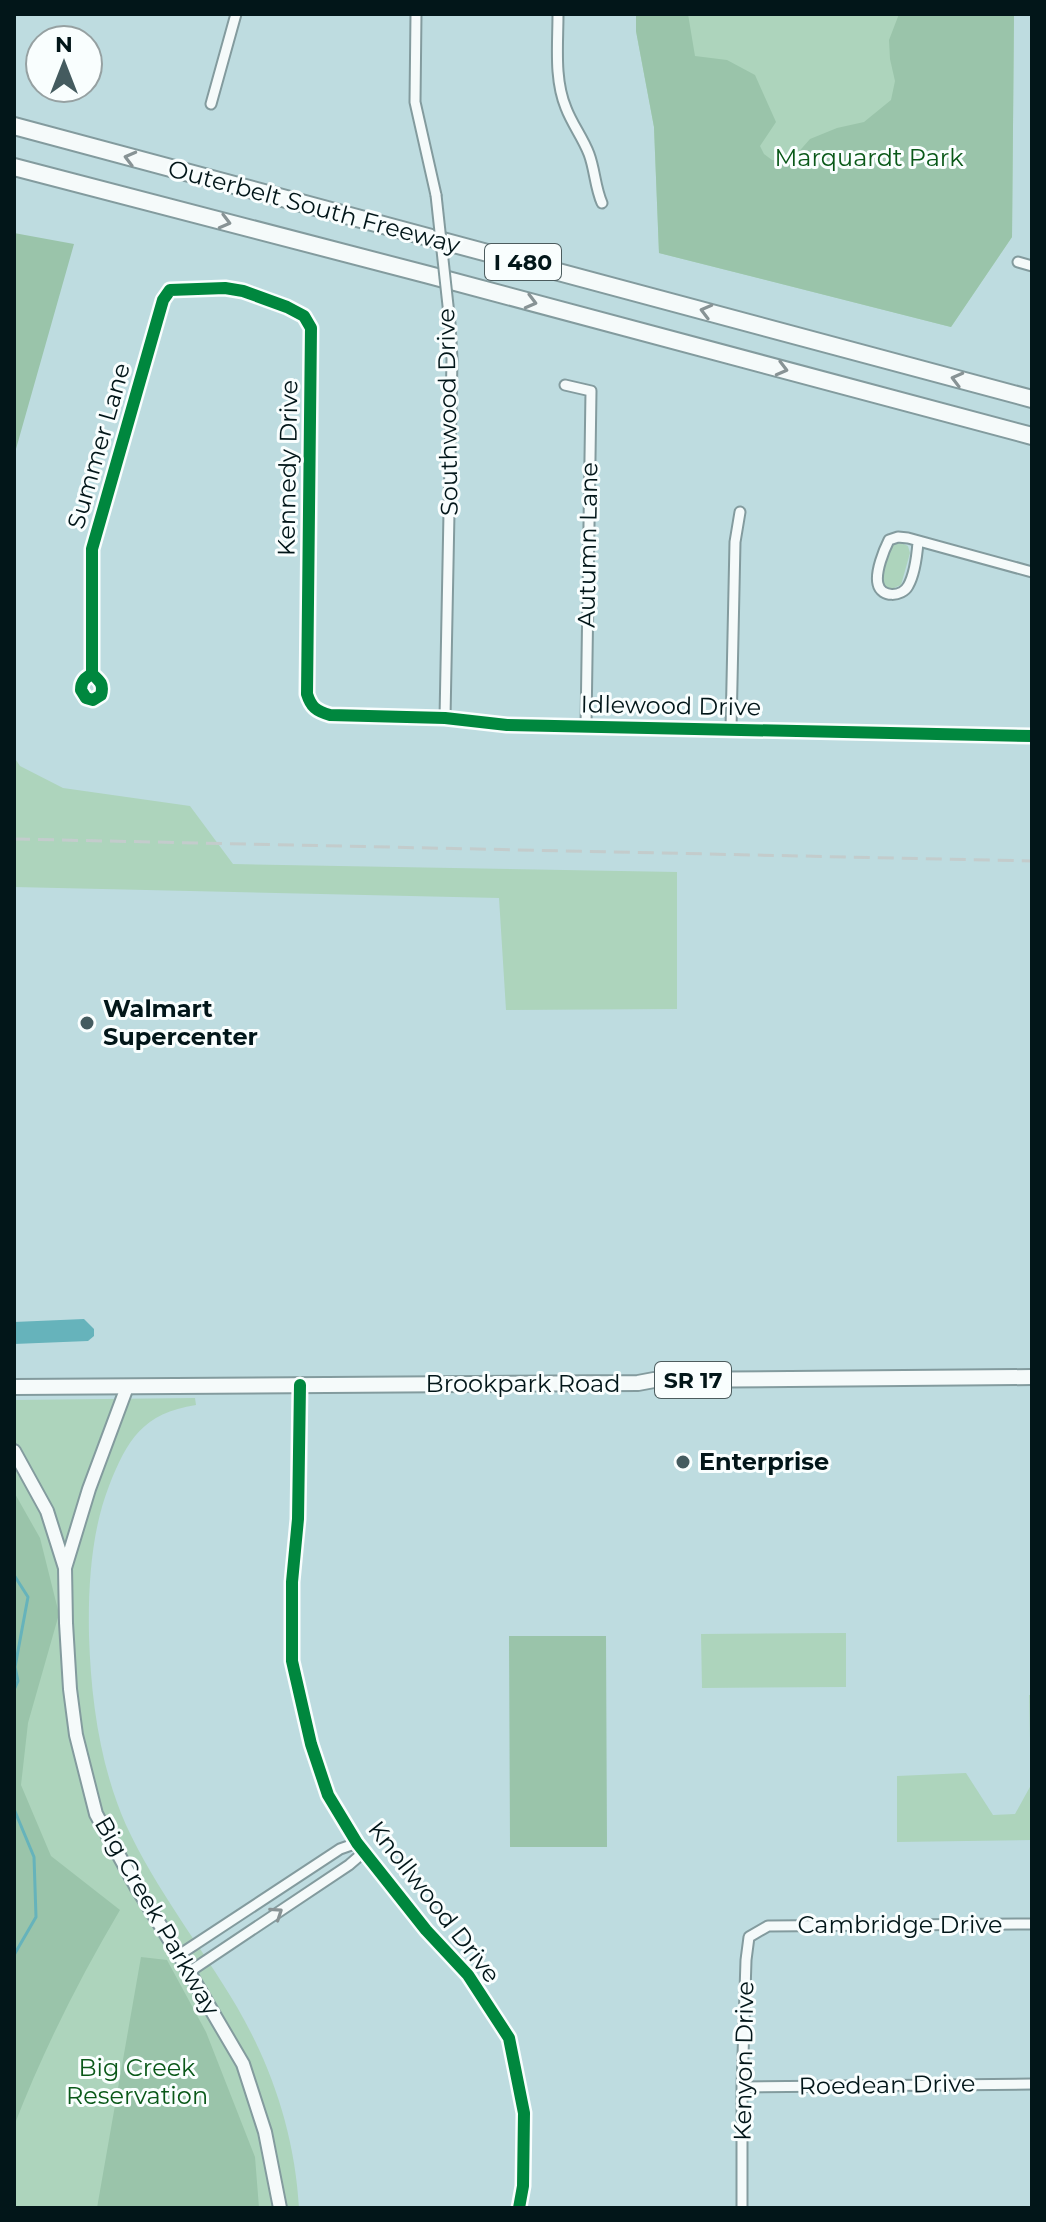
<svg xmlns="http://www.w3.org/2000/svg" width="1046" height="2222" font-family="Montserrat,sans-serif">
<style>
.green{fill:#add4bc}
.forest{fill:#9ac4aa}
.water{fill:#66b3bb}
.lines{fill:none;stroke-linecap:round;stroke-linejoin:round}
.stream{stroke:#66b3bb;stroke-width:3}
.street-casing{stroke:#839b9e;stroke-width:13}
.secondary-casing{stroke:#839b9e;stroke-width:16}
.primary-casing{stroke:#839b9e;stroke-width:18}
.highway-casing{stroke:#839b9e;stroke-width:20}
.street{stroke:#f5fafa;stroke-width:9}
.secondary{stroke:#f5fafa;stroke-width:12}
.primary{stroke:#f5fafa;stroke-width:14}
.highway{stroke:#f5fafa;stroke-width:16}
.rail{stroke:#c3cccc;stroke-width:3;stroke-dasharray:16 8;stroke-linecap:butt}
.street-bridge-casing{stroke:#839b9e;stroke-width:13;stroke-linecap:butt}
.street-bridge{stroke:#f5fafa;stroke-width:9}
.cycleway-casing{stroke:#f9fefe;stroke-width:17}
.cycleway{stroke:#00873e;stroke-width:12}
.oneway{stroke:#889395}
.poi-dot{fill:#445b5f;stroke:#f9fefe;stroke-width:3}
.labels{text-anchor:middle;stroke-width:6;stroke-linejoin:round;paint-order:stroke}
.shield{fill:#f9fefe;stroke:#4c5c5e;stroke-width:2}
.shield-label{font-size:22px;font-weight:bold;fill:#021619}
.park-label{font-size:24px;fill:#095818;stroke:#f9fefe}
.street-label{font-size:24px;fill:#021619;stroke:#f9fefe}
.poi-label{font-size:24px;font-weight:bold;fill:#021619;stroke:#f9fefe;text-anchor:start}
</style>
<rect width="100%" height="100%" fill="#bedce0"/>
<!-- green -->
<path class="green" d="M 636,14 L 1014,14 L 1012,237 L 951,327 L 659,253 L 654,127 L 636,31 Z
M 897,541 L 908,546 L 910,553 L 901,585 L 889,590 L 884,587 C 879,573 884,549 897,541 Z
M 14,757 L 20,766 L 63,788 L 190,806 L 233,864 L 677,872 L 677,1009 L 506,1010 L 499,898 L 14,887 Z
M 195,1398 L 196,1405 C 143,1413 127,1440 109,1486 C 91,1532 88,1587 89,1636 C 91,1700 100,1766 126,1825 C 156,1890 201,1946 237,2007 C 273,2069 295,2137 299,2208 L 14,2208 L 14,1400 Z
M 846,1633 L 846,1687 L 702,1688 L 701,1634 Z
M 1029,1695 L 1032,1695 L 1032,1840 L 897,1842 L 897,1776 L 966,1773 L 993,1815 L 1015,1814 L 1031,1785 Z"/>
<!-- forest -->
<path class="forest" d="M 636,14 L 688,14 L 695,56 L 727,60 L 755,75 L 776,122 L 760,146 L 764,154 L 772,160 L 783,161 L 795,156 L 810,139 L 837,128 L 864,122 L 891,100 L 895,81 L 890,59 L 889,40 L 899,14 L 1014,14 L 1012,237 L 951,327 L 659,253 L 654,127 L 636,31 Z
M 14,233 L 74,244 L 14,456 Z
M 14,1492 L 40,1538 L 59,1614 L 28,1723 L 21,1785 L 51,1856 L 120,1910 C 79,1979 43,2051 14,2126 Z
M 509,1636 L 606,1636 L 607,1847 L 510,1847 Z
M 141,1957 L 167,1960 L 206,2032 L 255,2157 L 259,2208 L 97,2208 Z"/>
<!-- water -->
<path class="water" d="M 84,1319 L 94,1329 L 94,1336 L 88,1341 L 14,1344 L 14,1322 Z"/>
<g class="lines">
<!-- stream -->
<path class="stream" d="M 14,1575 L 28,1597 L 15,1667 L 18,1681 L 14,1690
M 14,1809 L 34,1857 L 36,1917 L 14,1955"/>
<!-- street casing -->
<g class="street-casing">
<path id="street" d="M 416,14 L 415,102 L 436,195
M 558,14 C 558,45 554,79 566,108 C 572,124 583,138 589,154 C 595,170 595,187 602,203
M 211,104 L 236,14
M 1018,262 L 1032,266
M 565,385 L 591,391 L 586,726
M 918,542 C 917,555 915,574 908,586 C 902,597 881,598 878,584 C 875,572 884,550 889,540 L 898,537 L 908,538 L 1032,572
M 92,674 C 85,678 81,681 81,690 L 86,698 L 93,700 L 101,695 C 104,684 100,681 92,674 L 92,549 L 163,300 L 170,290 L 225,288 L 243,291 L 287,307 L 304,316 L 311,328 L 307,694 C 311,707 316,711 330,715 L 445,718 L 507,725 L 1032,736
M 445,718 L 452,359 L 450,324
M 731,729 L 735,542 L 740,512
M 300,1385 L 298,1519 L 292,1582 L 292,1661 L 311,1744 L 328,1795 L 357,1843 L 426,1930 L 468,1975 L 509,2038 L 524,2113 L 523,2186 L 519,2208
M 179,1955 L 340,1849 L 357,1843
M 189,1972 L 349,1865 L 364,1852
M 742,2087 L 1032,2084
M 742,2208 L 742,2087 L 746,1960 L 749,1937 L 768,1926 L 1032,1924"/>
</g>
<!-- secondary casing -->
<g class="secondary-casing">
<path id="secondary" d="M 14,1451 L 47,1511 L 65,1568 L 66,1623 L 70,1689 L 76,1735 L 96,1814 L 137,1888 L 179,1955 L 243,2064 L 265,2132 L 280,2208
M 65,1568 L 89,1489 L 127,1387"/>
</g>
<!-- primary casing -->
<g class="primary-casing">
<path id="primary" d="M 14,1387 L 638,1383 L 654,1380 L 1032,1377"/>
</g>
<!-- highway casing -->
<g class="highway-casing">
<path id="highway" d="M 14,126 L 1032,399
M 14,167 L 429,275 L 1032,436"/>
</g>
<!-- street -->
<use href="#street" class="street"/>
<!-- secondary -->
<use href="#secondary" class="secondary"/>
<!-- primary -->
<use href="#primary" class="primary"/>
<!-- highway -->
<use href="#highway" class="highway"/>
<!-- rail -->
<path class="rail" d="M 14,839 L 1032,861"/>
<!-- street-bridge casing -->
<g class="street-bridge-casing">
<path id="street-bridge" d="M 436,195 L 450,324"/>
</g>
<!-- street-bridge -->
<use href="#street-bridge" class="street-bridge"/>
<!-- cycleway casing -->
<g class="cycleway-casing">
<path id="cycleway" d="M 92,674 C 85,678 81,681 81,690 L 86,698 L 93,700 L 101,695 C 104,684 100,681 92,674 L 92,549 L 163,300 L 170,290 L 225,288 L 243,291 L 287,307 L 304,316 L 311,328 L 307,694 C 311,707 316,711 330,715 L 445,718 L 507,725 L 1032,736
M 300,1385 L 298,1519 L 292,1582 L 292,1661 L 311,1744 L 328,1795 L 357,1843 L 426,1930 L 468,1975 L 509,2038 L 524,2113 L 523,2186 L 519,2208"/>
</g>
<!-- cycleway -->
<use href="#cycleway" class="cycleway"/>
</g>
<!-- one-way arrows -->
<defs><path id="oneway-chevron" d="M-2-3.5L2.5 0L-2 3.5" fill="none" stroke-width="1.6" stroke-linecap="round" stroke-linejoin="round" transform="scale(2)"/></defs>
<g class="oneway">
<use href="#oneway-chevron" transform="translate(130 158) rotate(-165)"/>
<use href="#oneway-chevron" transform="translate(225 222) rotate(15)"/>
<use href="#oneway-chevron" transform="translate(531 302) rotate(15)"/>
<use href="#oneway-chevron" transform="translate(706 311) rotate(-165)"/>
<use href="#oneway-chevron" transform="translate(782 369) rotate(15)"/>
<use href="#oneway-chevron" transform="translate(957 379) rotate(-165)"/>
<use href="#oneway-chevron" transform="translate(277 1913) rotate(-34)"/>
</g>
<!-- markers -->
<g class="poi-dot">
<circle cx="87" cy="1023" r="8"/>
<circle cx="683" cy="1462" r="8"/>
</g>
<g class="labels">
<!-- shield labels -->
<g class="shield">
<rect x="485" y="244" width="76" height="36" rx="6"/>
<rect x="655" y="1362" width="76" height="36" rx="6"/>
</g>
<g class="shield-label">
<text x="523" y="270">I 480</text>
<text x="693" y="1388">SR 17</text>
</g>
<!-- park labels -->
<g class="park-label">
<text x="869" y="166">Marquardt Park</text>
<text x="137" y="2076">Big Creek<tspan x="137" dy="28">Reservation</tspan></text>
</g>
<!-- street labels -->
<g class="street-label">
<text transform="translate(314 207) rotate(15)" y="8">Outerbelt South Freeway</text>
<text transform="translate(448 412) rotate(-91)" y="8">Southwood Drive</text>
<text transform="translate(99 446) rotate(-74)" y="8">Summer Lane</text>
<text transform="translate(288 468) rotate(-89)" y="8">Kennedy Drive</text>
<text transform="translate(588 545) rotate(-89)" y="8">Autumn Lane</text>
<text transform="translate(671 706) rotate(1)" y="8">Idlewood Drive</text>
<text x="523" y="1392">Brookpark Road</text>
<text transform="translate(434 1902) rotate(52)" y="8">Knollwood Drive</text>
<text transform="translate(157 1916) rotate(60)" y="8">Big Creek Parkway</text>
<text x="900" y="1933">Cambridge Drive</text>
<text transform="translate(744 2061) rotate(-89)" y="8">Kenyon Drive</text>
<text transform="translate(887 2085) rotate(-1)" y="8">Roedean Drive</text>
</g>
<!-- poi labels -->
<g class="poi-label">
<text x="103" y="1017">Walmart<tspan x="103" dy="28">Supercenter</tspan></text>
<text x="699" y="1470">Enterprise</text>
</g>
</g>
<!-- border -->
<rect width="1046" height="2222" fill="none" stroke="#021619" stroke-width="32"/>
<!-- north arrow -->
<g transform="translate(64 64)"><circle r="38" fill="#f9fefe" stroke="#96a1a2" stroke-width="2"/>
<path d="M0-6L14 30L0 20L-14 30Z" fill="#445b5f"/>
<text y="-12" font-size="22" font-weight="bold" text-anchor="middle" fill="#021619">N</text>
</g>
</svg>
